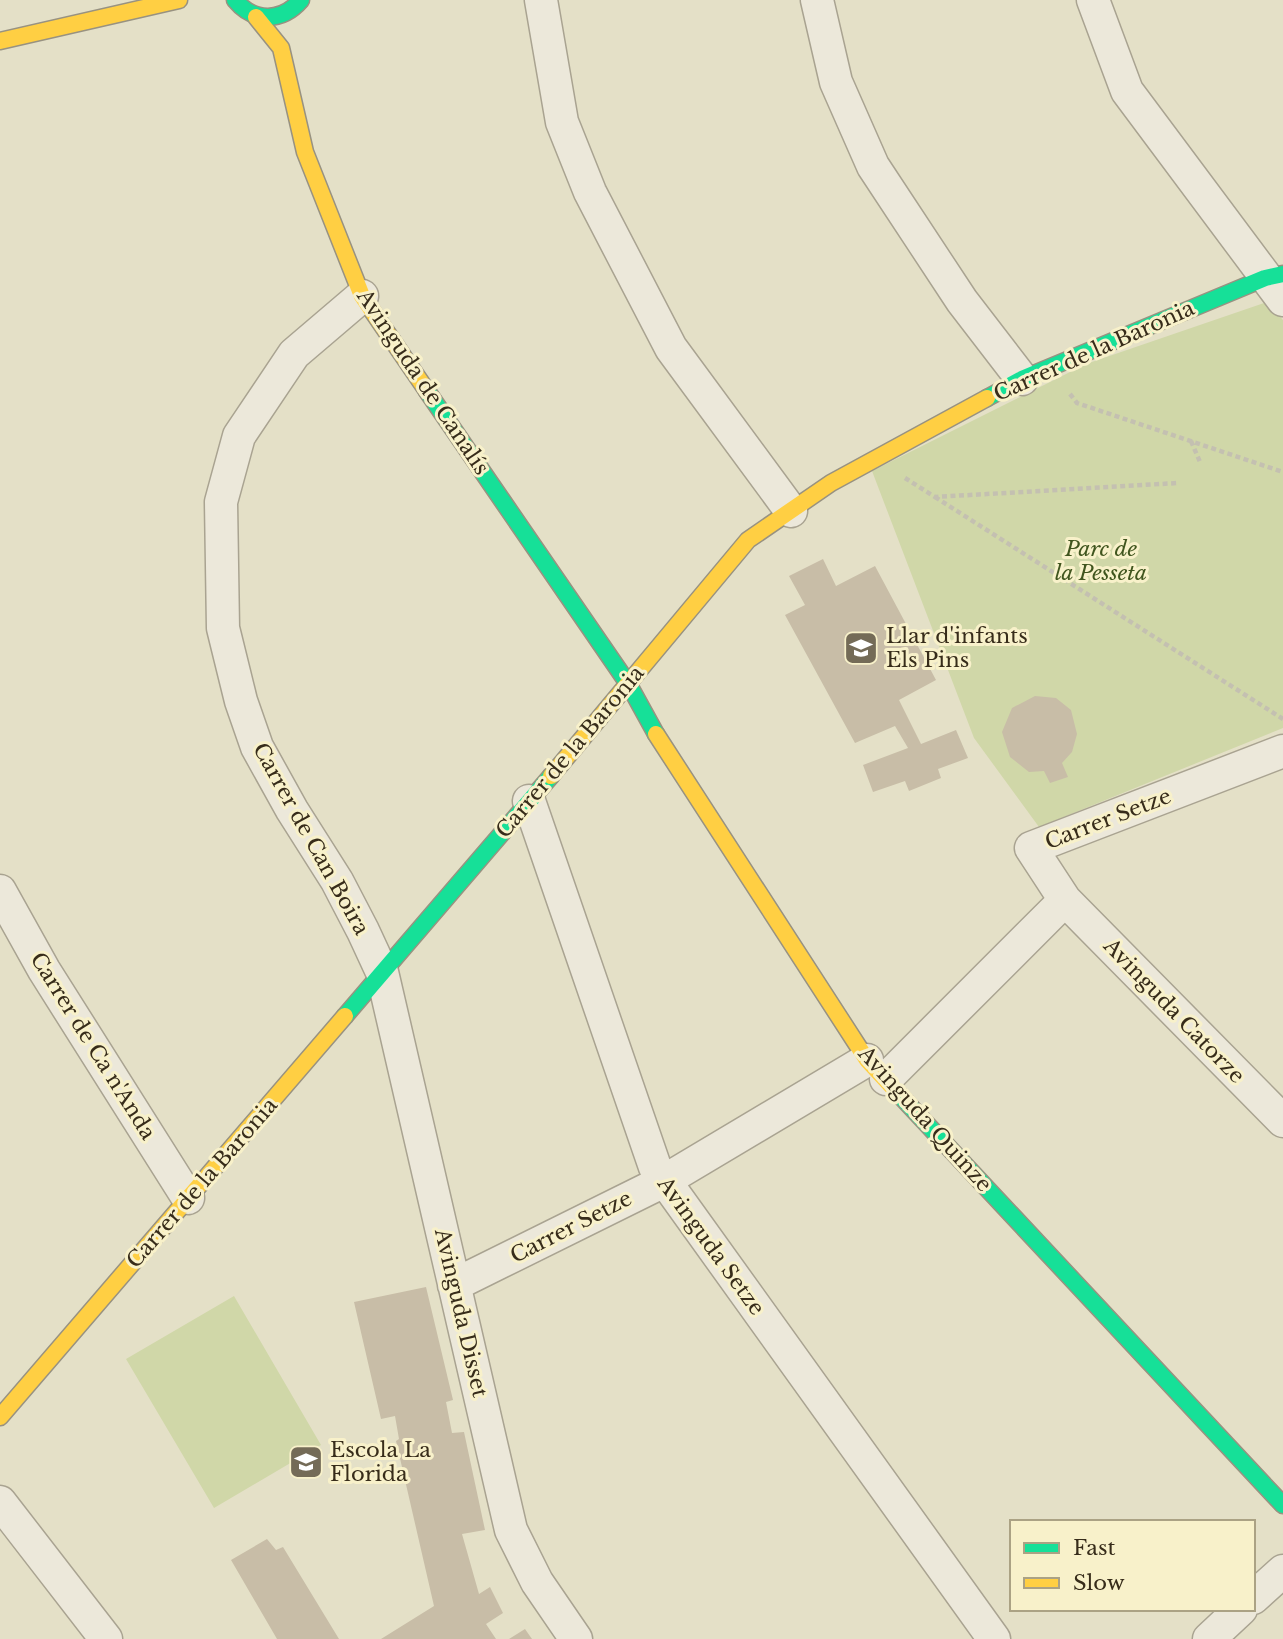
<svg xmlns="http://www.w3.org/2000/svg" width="1283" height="1639" font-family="'Libre Baskerville',serif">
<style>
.green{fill:#d0d7a8}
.building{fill:#c8bda7}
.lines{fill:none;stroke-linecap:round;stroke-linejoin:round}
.street-casing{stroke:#a9a391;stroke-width:35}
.fast-casing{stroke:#989281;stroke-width:19}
.slow-casing{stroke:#989281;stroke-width:19}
.path{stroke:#c4c0b1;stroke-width:4.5;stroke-dasharray:5 3.5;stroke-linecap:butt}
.street{stroke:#ece8da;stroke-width:32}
.fast{stroke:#16e098;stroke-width:16}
.slow{stroke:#ffcf43;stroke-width:16}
.labels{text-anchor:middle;stroke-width:6;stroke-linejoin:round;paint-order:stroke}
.street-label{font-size:21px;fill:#372c1a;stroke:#f8f1ca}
.park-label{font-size:21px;font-style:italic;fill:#40551e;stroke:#f8f1ca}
.poi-label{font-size:21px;fill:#372c1a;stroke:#f8f1ca;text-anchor:start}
</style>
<rect width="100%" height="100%" fill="#e4e0c7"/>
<!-- green -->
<path class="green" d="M 1267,302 L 1283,320 L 1283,728 L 1039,827 L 974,738 L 872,471 L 1086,364 Z
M 234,1296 L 321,1445 L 214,1508 L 126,1359 Z"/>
<!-- building -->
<path class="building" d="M 823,559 L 836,586 L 875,566 L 936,680 L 899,700 L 921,744 L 956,730 L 968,758 L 938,769 L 941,778 L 909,791 L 905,781 L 873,792 L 863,765 L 908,748 L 895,726 L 855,743 L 785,615 L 805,605 L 789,576 Z
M 1035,696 L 1056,698 L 1071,710 L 1077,734 L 1072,752 L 1062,763 L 1068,777 L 1050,783 L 1044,771 L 1029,772 L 1010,757 L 1002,732 L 1012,708 Z
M 426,1287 L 453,1400 L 446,1402 L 452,1433 L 464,1432 L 485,1530 L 462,1534 L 479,1594 L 490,1587 L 503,1613 L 486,1624 L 496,1639 L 381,1639 L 434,1606 L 396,1441 L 399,1439 L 395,1416 L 381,1419 L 354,1302 Z
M 267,1539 L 276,1550 L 283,1547 L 339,1639 L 277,1639 L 231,1560 Z
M 525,1629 L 532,1639 L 509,1639 Z"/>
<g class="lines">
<!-- street casing -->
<g class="street-casing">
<path id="street" d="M 541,0 L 562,122 L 590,192 L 671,348 L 791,511
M 817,0 L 836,82 L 873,166 L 962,301 L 1022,379
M 1093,0 L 1127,91 L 1283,300
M 362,296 L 294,354 L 239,436 L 221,502 L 223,628 L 241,701 L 257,747 L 292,810 L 337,881 L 363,931 L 382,972 L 511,1530 L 537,1582 L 576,1639
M 529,801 L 655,1167 L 994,1639
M 0,891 L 44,970 L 188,1198
M 1065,900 L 1283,1121
M 886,1079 L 1065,900 L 1031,848 L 1283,751
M 454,1285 L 664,1181 L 867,1060
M 0,1502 L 106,1639
M 1253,1598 L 1283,1571
M 1209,1639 L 1241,1609"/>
</g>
<!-- fast casing -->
<g class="fast-casing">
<path id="fast" d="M 235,0 C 254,23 282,22 301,0
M 427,391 L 629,685 L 656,734
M 987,398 L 1022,379 L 1265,278 L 1283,274
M 345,1016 L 551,776
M 894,1089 L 1283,1505"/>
</g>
<!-- slow casing -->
<g class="slow-casing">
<path id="slow" d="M 256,17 L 281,48 L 305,152 L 362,296 L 427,391
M 0,41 L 179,0
M 656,734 L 867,1060 L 894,1089
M 551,776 L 748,540 L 831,483 L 987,398
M 0,1417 L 345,1016"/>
</g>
<!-- path -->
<path class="path" d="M 1070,394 L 1077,403 L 1283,472
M 1191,441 L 1200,462
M 905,478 L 935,497 L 1178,483
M 935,497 L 1283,719"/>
<!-- street -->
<use href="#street" class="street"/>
<!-- fast -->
<use href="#fast" class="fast"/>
<!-- slow -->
<use href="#slow" class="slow"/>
</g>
<!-- icons -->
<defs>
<g id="school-square" transform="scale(1.75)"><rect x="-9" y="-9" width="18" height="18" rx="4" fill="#746b57" stroke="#f8f1ca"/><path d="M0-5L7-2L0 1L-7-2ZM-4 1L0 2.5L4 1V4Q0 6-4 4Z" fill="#fff"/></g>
</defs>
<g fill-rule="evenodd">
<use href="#school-square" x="861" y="648"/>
<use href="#school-square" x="306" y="1462"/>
</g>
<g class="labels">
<!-- street labels -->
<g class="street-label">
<text transform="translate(1094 351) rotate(-24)" y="7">Carrer de la Baronia</text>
<text transform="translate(423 382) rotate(56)" y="7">Avinguda de Canalís</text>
<text transform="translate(570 752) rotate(-50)" y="7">Carrer de la Baronia</text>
<text transform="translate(1108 819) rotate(-21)" y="7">Carrer Setze</text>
<text transform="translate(311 839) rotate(61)" y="7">Carrer de Can Boira</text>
<text transform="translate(1174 1011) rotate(46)" y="7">Avinguda Catorze</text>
<text transform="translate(93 1046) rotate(58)" y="7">Carrer de Ca n'Anda</text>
<text transform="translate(925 1119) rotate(48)" y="7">Avinguda Quinze</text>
<text transform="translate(202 1183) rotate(-49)" y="7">Carrer de la Baronia</text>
<text transform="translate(571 1227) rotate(-27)" y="7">Carrer Setze</text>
<text transform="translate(711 1246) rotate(54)" y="7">Avinguda Setze</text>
<text transform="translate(461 1313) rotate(77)" y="7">Avinguda Disset</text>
</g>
<!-- park labels -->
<g class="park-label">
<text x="1101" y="556">Parc de<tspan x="1101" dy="24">la Pesseta</tspan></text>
</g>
<!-- poi labels -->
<g class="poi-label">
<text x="886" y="643">Llar d'infants<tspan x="886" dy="24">Els Pins</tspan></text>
<text x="330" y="1457">Escola La<tspan x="330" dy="24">Florida</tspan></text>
</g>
</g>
<!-- legend -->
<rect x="1010" y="1520" width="245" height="91" fill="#f8f1ca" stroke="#aba284" stroke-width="2"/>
<rect x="1024" y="1543" width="35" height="10" fill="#16e098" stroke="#aba284" stroke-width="2"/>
<text x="1073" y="1555" font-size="21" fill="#372c1a">Fast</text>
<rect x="1024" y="1578" width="35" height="10" fill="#ffcf43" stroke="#aba284" stroke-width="2"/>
<text x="1073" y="1590" font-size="21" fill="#372c1a">Slow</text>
</svg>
